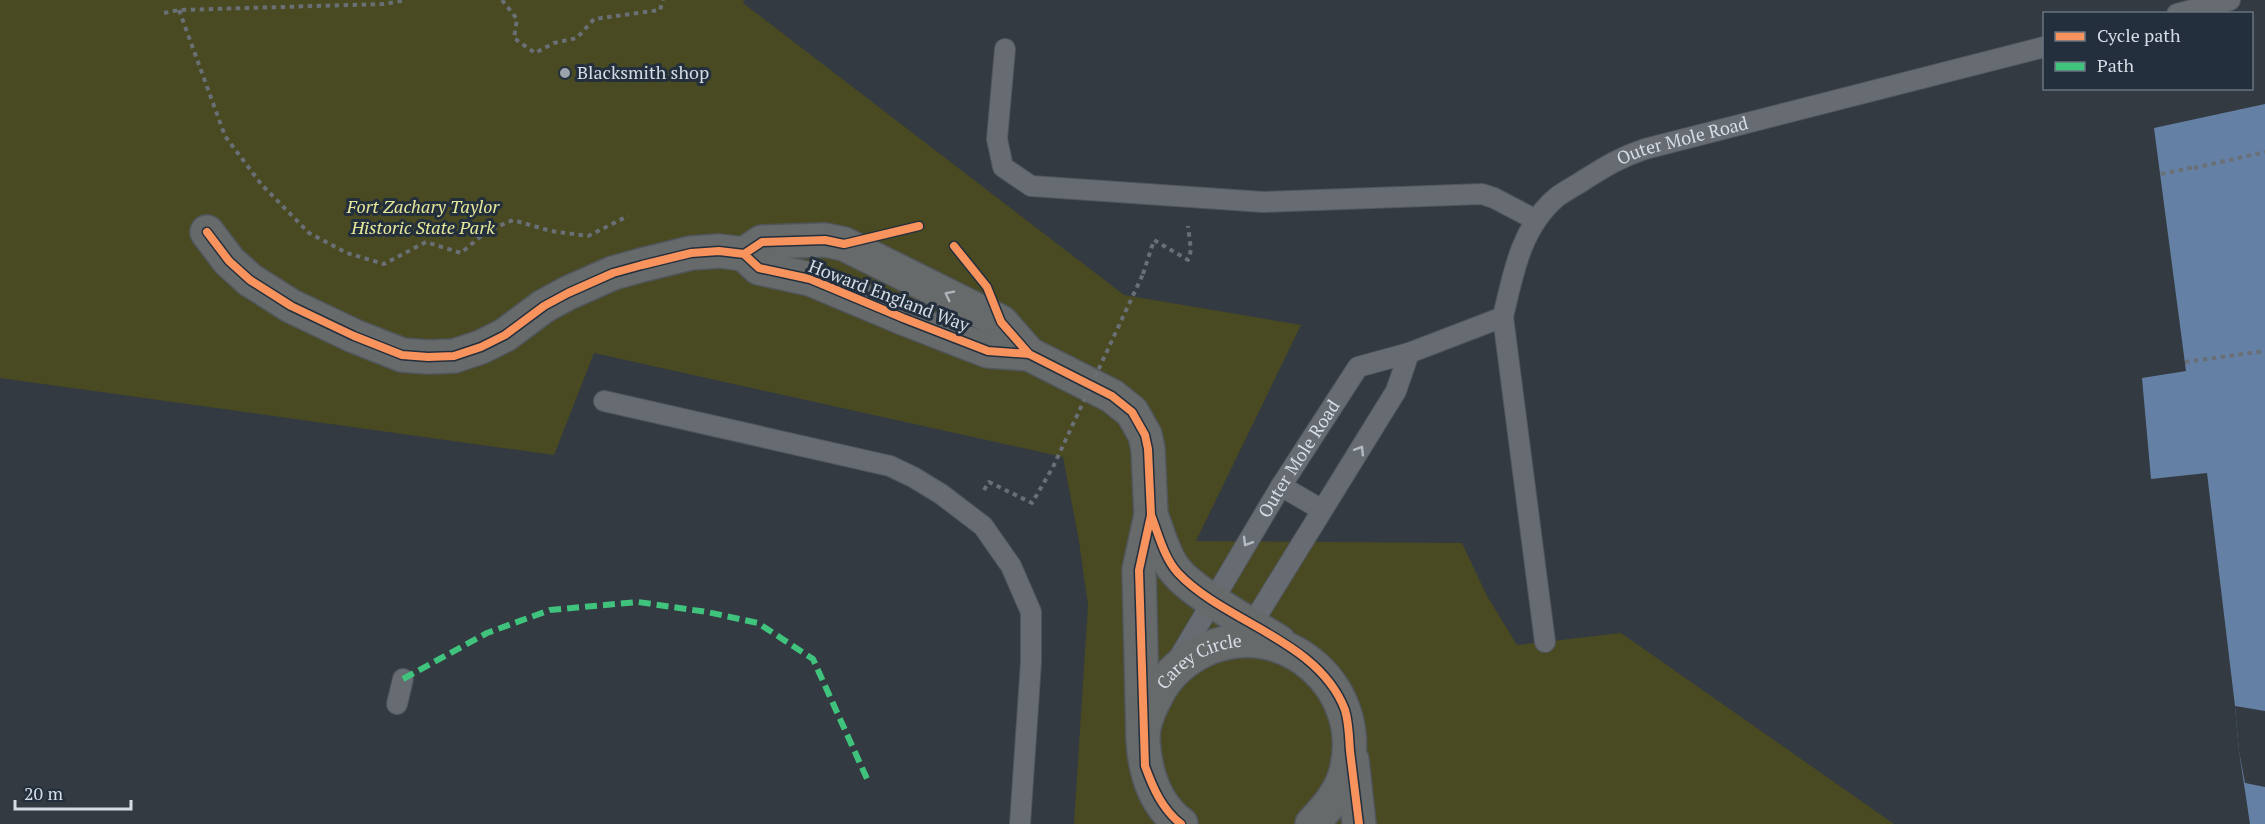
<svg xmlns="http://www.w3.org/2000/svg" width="2265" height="824" font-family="'PT Serif',serif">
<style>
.green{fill:#494a22}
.water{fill:#6481a5}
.pier{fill:#333a41}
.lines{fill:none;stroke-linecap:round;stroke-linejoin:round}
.lane-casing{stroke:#51565d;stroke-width:22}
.secondary-casing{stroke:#51565d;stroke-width:36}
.path{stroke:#696f74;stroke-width:4;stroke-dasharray:4.5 4.5;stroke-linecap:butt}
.lane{stroke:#676b72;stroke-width:20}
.secondary{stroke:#666a6b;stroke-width:33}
.path-bridge{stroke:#696f74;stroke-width:4;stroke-dasharray:4.5 4.5;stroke-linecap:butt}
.quiet{stroke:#40c37c;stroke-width:6;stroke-dasharray:12 6;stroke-linecap:butt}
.cycleway-casing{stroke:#232f3d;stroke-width:11}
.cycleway{stroke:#f8935d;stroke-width:8}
.oneway{stroke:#aeb4ba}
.oneway2{stroke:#b4bac2}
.poi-dot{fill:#9ca3ac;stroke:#232f3d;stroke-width:2}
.labels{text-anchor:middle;stroke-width:6;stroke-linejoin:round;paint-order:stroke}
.poi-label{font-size:18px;fill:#d5dce5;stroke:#232f3d;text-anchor:start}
.street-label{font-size:18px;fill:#d5dce5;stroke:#232f3d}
.park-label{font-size:18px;font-style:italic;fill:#e6e799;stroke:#232f3d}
</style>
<rect width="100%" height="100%" fill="#333a41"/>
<!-- green -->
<path class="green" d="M 0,0 L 744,0 L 743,3 L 1124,295 L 1301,325 L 1196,541 L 1462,543 L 1487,596 L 1517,645 L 1621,633 L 1894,824 L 1074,824 L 1088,605 L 1079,541 L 1063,457 L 594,353 L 554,455 L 0,378 Z"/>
<!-- water -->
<path class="water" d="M 2265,104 L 2265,824 L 2250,824 L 2239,751 L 2235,706 L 2207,473 L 2151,479 L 2142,378 L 2186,371 L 2154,128 Z"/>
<!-- pier -->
<path class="pier" d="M 2235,706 L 2265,711 L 2265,787 L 2245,783 L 2239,751 Z"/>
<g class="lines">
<!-- lane casing -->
<g class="lane-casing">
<g id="lane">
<path d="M 2177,14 L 2230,0"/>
<path d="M 1005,49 L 997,139 L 1003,167 L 1031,186 L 1263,202 L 1482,194 L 1494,198 L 1536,220"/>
<path d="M 1503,317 L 1545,642"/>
<path d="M 604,401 L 890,466 L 913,477 L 941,494 L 983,526 L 1011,566 L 1031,612 L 1031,662 L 1020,824"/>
<path d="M 1281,486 L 1322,510"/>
<path d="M 1252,624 L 1396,391 L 1409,353"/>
<path id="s1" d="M 1177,661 L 1281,486 L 1358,367 L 1409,353 L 1503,317 C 1513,274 1521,227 1557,197 C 1565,191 1575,186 1584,180 C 1606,166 1621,157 1645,149 L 2044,47"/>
<path d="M 397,704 L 403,679"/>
</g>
</g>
<!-- secondary casing -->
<g class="secondary-casing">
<g id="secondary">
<path d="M 207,232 L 229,261 L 250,280 L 291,306 L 354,336 L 402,355 L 428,357 L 454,356 L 481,347 L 505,335 L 544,306 L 568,293 L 613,273 L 642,265 L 691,253 L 719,251 L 744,254 L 762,242 L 825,240 L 844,244 L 1001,322 L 1029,354"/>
<path d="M 744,254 L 759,268 L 810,279 L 903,318 L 988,351 L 1029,354 L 1112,396 L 1132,412 L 1145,435 L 1148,449 L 1151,515 L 1139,570 L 1143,735"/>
<path d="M 1151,515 C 1158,532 1163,555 1175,570 C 1194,594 1251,624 1279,642"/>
<path d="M 1352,760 L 1359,824"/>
<path id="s2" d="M 1181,824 C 1154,804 1145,772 1143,740 C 1142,722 1152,704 1160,689 C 1171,671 1186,659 1204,650 C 1286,613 1370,691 1345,775 C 1339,795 1325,810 1312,824"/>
</g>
</g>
<!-- path -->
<path class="path" d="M 502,0 L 517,19 L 514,38 L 535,53 L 554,43 L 577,38 L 594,19 L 660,10 L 663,0
M 179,10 L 225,136 L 261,184 L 309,233 L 347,253 L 384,264 L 426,242 L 461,253 L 487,231 L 513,220 L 551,231 L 588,236 L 628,216
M 164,13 L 179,10 L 384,4 L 406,0
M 2194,168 L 2265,152
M 2161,174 L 2195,167
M 1143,274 L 1154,240 L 1188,260 L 1191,250 L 1188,226
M 2185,362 L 2265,351
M 984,490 L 989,482 L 1032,503 L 1053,467"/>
<!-- lane -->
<use href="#lane" class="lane"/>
<!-- secondary -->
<use href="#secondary" class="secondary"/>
<!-- path-bridge -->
<path class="path-bridge" d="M 1053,467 L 1143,274"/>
<!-- quiet -->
<path class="quiet" d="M 403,679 L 487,633 L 550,610 L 638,602 L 707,612 L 758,623 L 813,659 L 868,781"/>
<!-- cycleway casing -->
<g class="cycleway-casing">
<path id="cycleway" d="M 207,232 L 229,261 L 250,280 L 291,306 L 354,336 L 402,355 L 428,357 L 454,356 L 481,347 L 505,335 L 544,306 L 568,293 L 613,273 L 642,265 L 691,253 L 719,251 L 744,254 L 762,242 L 825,240 L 844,244 L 919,226
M 954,246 L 987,287 L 1001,322 L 1029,354
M 744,254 L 759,268 L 810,279 L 903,318 L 988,351 L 1029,354 L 1112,396 L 1132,412 L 1145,435 L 1148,449 L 1151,515 L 1139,570 L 1145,766 C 1153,788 1162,809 1181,824
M 1151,515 C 1158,533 1164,558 1178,573 C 1225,623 1319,640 1345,710 C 1349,723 1349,738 1350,751 C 1353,775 1356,800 1359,824"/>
</g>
<!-- cycleway -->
<use href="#cycleway" class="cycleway"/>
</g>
<!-- one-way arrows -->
<defs><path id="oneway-chevron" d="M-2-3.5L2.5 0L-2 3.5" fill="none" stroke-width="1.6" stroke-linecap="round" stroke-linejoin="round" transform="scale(1.5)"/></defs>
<use class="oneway" href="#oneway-chevron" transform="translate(949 295) rotate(-153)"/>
<g class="oneway2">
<use href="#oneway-chevron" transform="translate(1360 450) rotate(-58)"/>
<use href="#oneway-chevron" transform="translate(1247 542) rotate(121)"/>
</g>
<!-- markers -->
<circle class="poi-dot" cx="565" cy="73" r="6"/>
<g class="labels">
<!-- poi labels -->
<g class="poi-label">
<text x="577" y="79">Blacksmith shop</text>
</g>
<!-- street labels -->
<g class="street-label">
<text dy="6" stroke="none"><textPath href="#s1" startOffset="772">Outer Mole Road</textPath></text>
<text transform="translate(889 296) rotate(21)" y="6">Howard England Way</text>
<text dy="6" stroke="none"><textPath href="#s1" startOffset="236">Outer Mole Road</textPath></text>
<text dy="6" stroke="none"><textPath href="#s2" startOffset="200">Carey Circle</textPath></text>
</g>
<!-- park labels -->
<g class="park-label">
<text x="423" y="213">Fort Zachary Taylor<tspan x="423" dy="21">Historic State Park</tspan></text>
</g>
</g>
<!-- legend -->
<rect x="2043" y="12" width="210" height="78" fill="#232f3d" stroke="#6a7480" stroke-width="1.5"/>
<rect x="2055" y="32" width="30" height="9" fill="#f8935d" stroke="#6a7480" stroke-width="1.5"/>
<text x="2097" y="42" font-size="18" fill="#d5dce5">Cycle path</text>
<rect x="2055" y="62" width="30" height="9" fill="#40c37c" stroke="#6a7480" stroke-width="1.5"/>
<text x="2097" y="72" font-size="18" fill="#d5dce5">Path</text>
<!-- scale -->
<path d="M15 800v9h116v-9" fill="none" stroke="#d5dce5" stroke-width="3"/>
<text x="24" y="800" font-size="18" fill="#d5dce5" stroke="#232f3d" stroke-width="4.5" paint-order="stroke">20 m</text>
</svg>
